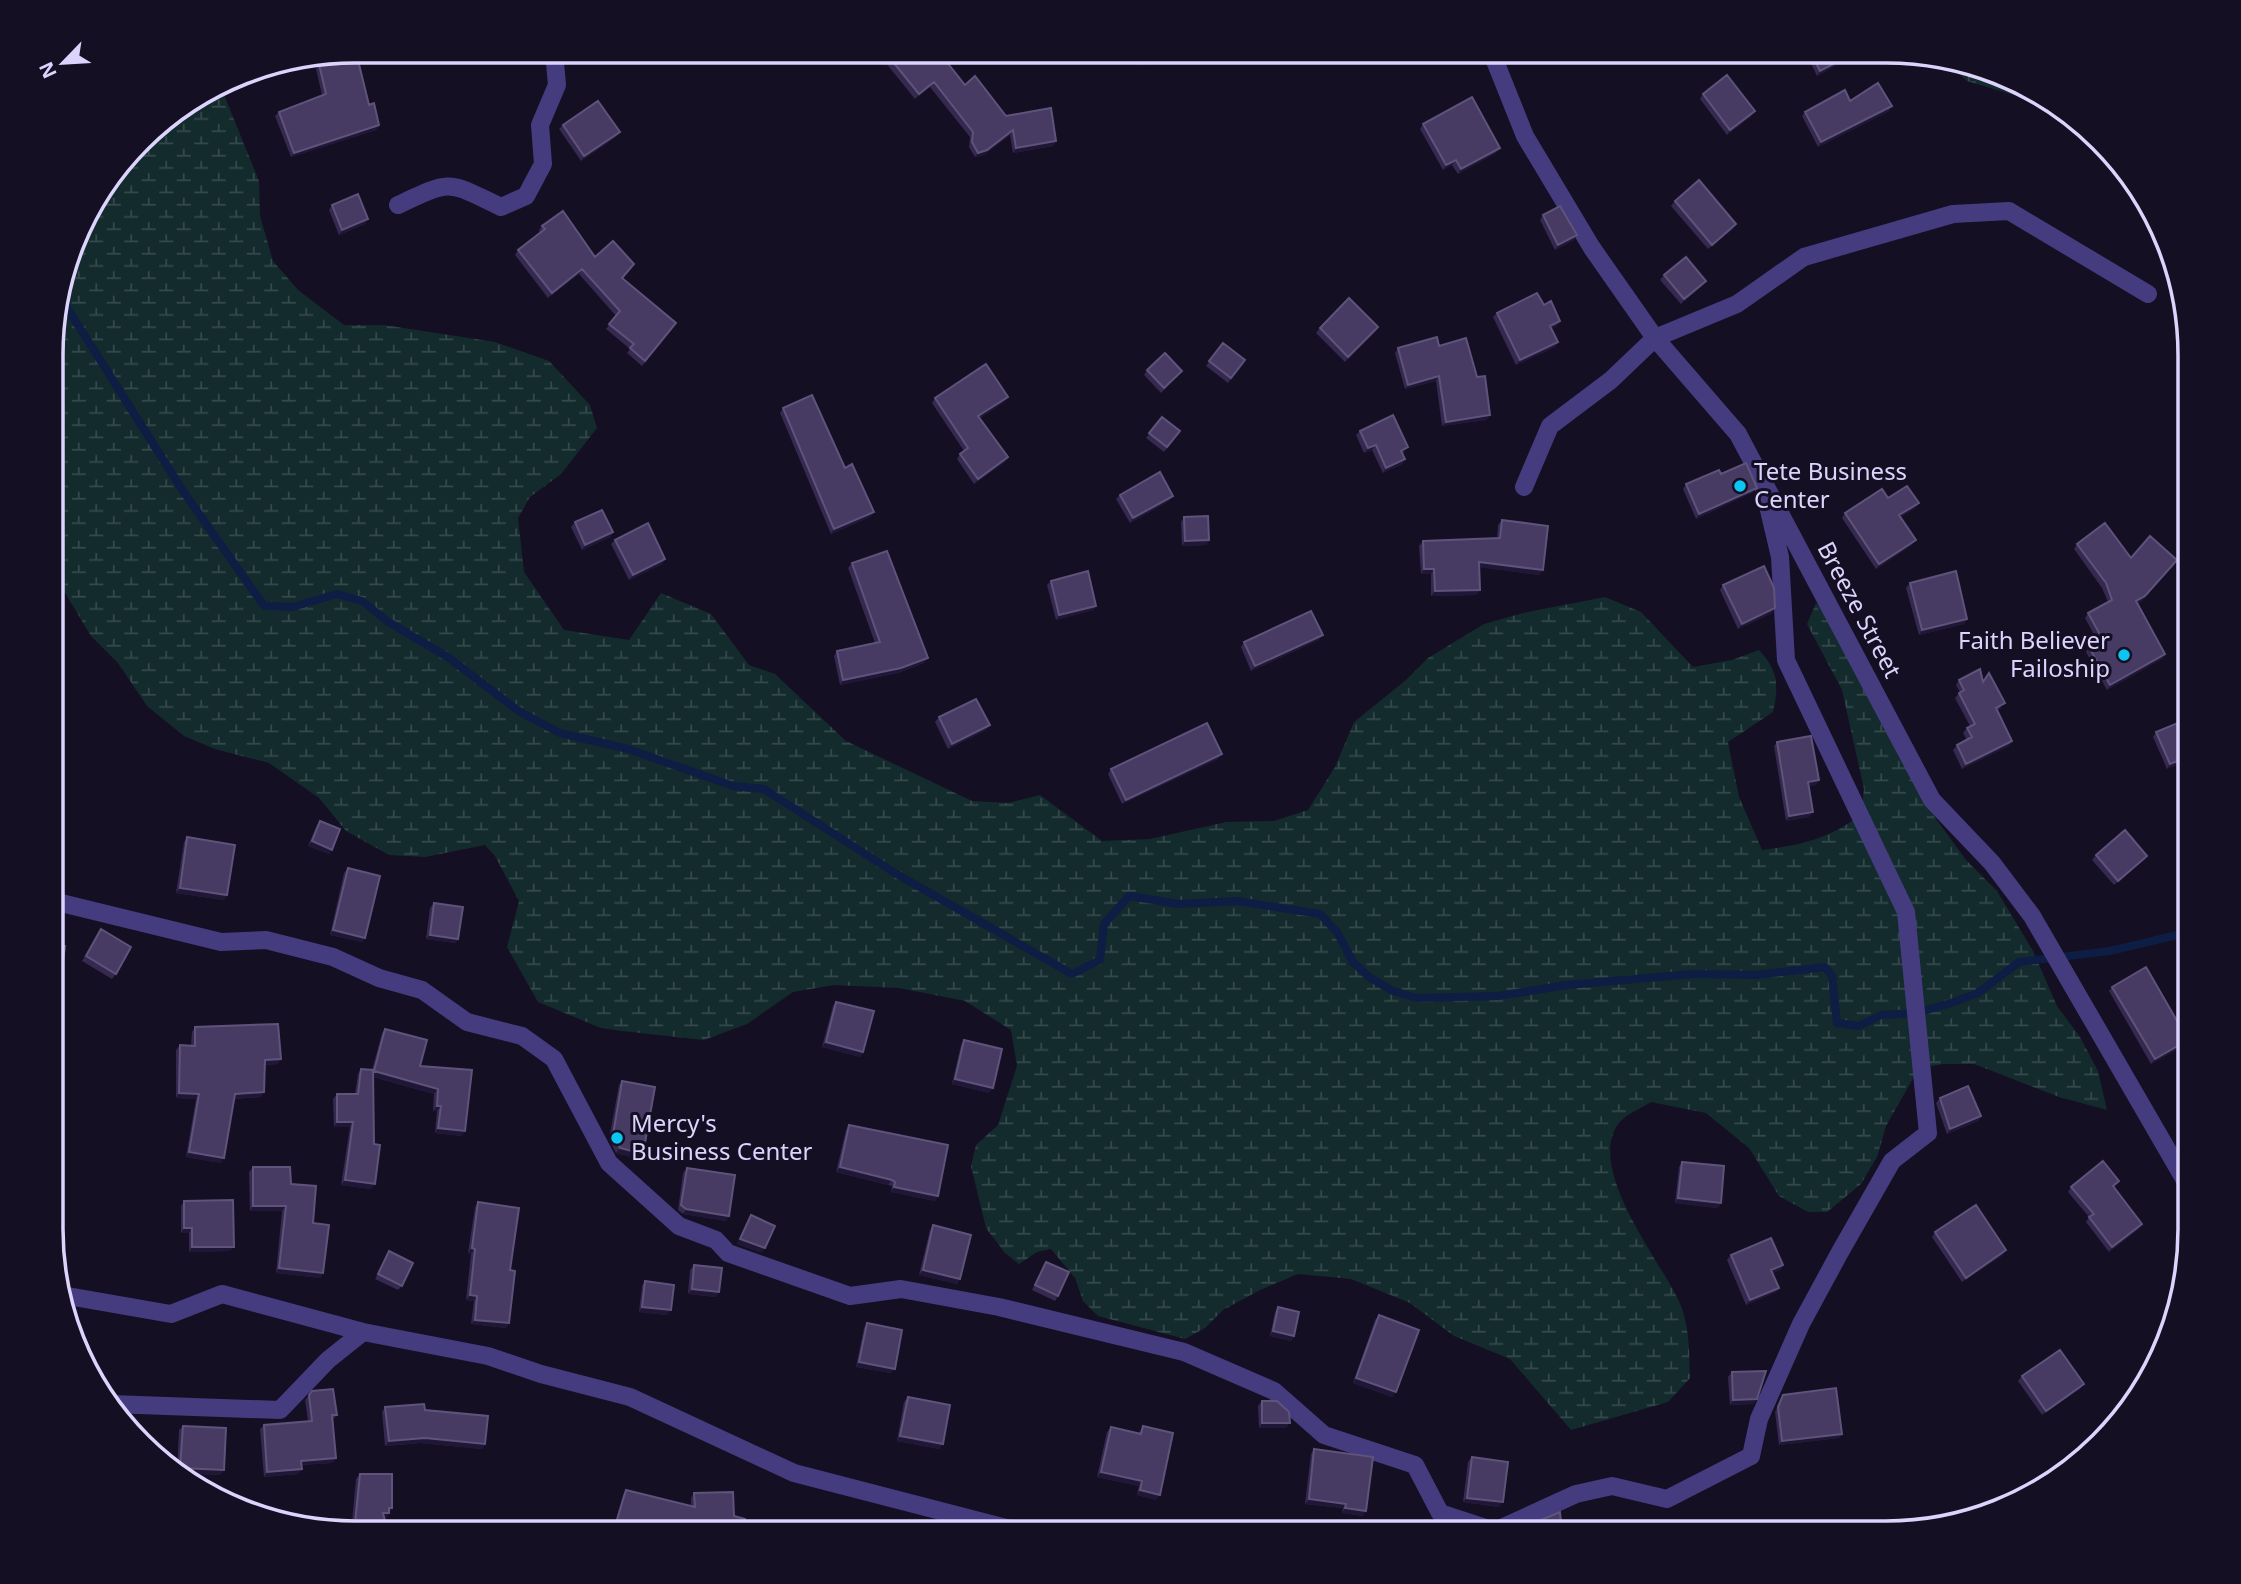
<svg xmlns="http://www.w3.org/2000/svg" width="2241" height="1584" font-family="'Noto Sans',sans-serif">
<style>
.wetland{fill:url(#wetland-marsh)}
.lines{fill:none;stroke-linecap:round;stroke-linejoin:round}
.stream{stroke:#0e1d43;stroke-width:8}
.street{stroke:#453c80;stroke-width:18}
.wall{fill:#352950}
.shaded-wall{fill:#201736}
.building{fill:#473b63;stroke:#5e537b;stroke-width:2}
.poi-dot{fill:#0bc5f2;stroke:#150f23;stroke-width:2.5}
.labels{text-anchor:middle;stroke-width:6;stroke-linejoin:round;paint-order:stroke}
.poi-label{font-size:24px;fill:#dcd4fd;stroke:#150f23;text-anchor:start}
.street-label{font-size:24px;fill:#dcd4fd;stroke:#150f23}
.rim{fill:none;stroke:#dcd4fd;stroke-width:3.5}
</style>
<defs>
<pattern id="wetland-marsh" width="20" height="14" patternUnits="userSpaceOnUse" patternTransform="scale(1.75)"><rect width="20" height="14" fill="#132b2d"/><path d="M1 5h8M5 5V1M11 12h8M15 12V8" fill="none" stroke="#35494c"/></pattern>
</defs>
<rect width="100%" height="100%" fill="#150f23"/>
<!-- wetland -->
<path class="wetland" d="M 1943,59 L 1984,67 L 2064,110 L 1967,81 Z
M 220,85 L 259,181 L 260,216 L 273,261 L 298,290 L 344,325 L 384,325 L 495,342 L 549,361 L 590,405 L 597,428 L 561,474 L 530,497 L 518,518 L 524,572 L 564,630 L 629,640 L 661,593 L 711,614 L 749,665 L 775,674 L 846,741 L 972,801 L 1008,803 L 1040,795 L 1102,841 L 1150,839 L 1226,822 L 1274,821 L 1308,810 L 1335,767 L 1354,722 L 1406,680 L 1428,658 L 1484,624 L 1523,613 L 1605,597 L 1641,612 L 1693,667 L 1732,660 L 1759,650 C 1778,670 1779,686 1773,712 L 1728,742 L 1739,797 L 1762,850 C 1801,845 1830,839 1861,814 L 1864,789 L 1842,690 L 1807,624 L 1816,603 L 1833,619 L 1928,808 L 1966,860 L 1997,891 L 2033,951 L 2057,1006 L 2080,1037 L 2098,1071 L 2107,1110 L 2059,1097 L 1974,1064 L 1944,1064 L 1919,1068 L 1886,1126 L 1877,1157 L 1861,1184 L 1827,1212 L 1808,1212 L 1779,1196 L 1749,1148 L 1706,1113 L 1651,1102 C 1642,1108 1626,1114 1619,1123 C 1585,1167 1658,1258 1678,1299 C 1690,1325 1689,1350 1690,1378 L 1668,1402 L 1571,1430 L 1510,1359 L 1454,1336 L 1410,1303 L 1351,1279 L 1298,1274 L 1260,1290 L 1223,1310 L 1205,1328 L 1185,1339 L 1098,1316 L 1083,1301 L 1075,1278 L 1051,1249 L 1037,1252 L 1019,1264 L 1005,1253 L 986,1228 L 971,1166 L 976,1145 L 998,1125 L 1017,1066 L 1011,1030 L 965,1001 L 899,988 L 834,985 L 793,992 L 747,1024 L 704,1040 L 622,1031 L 601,1028 L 538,1002 L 507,947 L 519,901 L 495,856 L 485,845 L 425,857 L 389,855 L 346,831 L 319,798 L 269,763 L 215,749 L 184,736 L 147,706 L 118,663 L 91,636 L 53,573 L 53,315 L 82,220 L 154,126 Z"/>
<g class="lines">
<!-- stream -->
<path class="stream" d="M 59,295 L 183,491 L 264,606 L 292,607 L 337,594 L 362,601 L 387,621 L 449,658 L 520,712 L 560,733 L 628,749 L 733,786 L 764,789 L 895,873 L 1072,974 L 1100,960 L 1104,924 L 1129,896 L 1179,904 L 1237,901 L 1320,914 L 1337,932 L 1353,962 L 1369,977 L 1393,991 L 1417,998 L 1498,996 L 1567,985 L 1693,974 L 1756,975 L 1825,967 L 1832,976 L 1837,1023 L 1859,1026 L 1881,1015 L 1917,1013 L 1951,1003 L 1978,993 L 2019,962 L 2110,951 L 2190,932"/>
<!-- street -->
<path class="street" d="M 1491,51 L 1525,136 L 1592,248 L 1655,338 L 1738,434 L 1932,800 L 1992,863 L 2032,916 L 2190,1189
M 398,205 C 454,179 446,181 501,207 L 526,196 L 543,164 L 540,125 L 557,85 L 554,51
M 1524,487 L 1550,426 L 1611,380 L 1655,338 L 1737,304 L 1804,257 L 1953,214 L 2009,211 L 2148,294
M 53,901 L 221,942 L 266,940 L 333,957 L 379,978 L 422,990 L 467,1022 L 522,1036 L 554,1059 L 609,1163 L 679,1226 L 716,1240 L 728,1253 L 850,1296 L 901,1289 L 999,1307 L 1184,1352 L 1274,1391 L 1324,1435 L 1415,1465 L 1440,1513 L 1495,1531 L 1576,1494 L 1612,1486 L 1667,1499 L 1751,1456 L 1759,1419 L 1801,1324 L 1840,1252 L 1892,1161 L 1928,1133 L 1906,912 L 1786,660 L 1780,557 L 1761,476
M 62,1295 L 171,1314 L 222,1294 L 363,1332 L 488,1356 L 541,1374 L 630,1397 L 794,1473 L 1026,1533
M 111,1404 L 280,1410 L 328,1360 L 363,1332"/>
</g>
<!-- wall -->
<path class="wall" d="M 1135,51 L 1168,51 L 1143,65 Z
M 1805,51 L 1834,51 L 1839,61 L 1835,66 L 1817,76 Z
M 885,52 L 965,85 L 1006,116 L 1056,141 L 1053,146 L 1013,153 L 1010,135 L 984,155 L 975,157 L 969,147 L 970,137 L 930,87 L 915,99 L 881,57 Z
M 319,64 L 369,105 L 379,125 L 376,130 L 291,157 L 275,116 L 279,112 L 322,95 L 316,69 Z
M 1703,94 L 1751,116 L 1727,135 L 1700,99 Z
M 1850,101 L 1892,106 L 1889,111 L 1818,147 L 1802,116 L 1805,112 Z
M 1423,124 L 1500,148 L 1496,153 L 1458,174 L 1452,165 L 1443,170 L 1420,129 Z
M 563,125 L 616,137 L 581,161 L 559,129 Z
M 1675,201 L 1736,224 L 1733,229 L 1708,249 L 1671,206 Z
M 332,205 L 368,219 L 365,224 L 339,235 L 329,210 Z
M 1543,215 L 1577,235 L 1574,240 L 1555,250 L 1540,220 Z
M 542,226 L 595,257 L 631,269 L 622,278 L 676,323 L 642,366 L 627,353 L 630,349 L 606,329 L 616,316 L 579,274 L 548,298 L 515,255 L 518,250 L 540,233 L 539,230 Z
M 1664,275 L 1702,286 L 1681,304 L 1660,280 Z
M 1497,313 L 1557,326 L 1551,328 L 1558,342 L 1555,347 L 1516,365 L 1493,317 Z
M 1320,328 L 1375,332 L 1345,362 L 1316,333 Z
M 1223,343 L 1245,360 L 1228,383 L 1206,366 Z
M 1439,346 L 1477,377 L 1490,415 L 1486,420 L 1442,426 L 1436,381 L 1405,389 L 1395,353 L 1398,348 Z
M 1147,370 L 1178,375 L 1161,393 L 1144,375 Z
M 1008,397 L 1004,402 L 980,418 L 1008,457 L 1005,462 L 974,484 L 957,459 L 960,454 L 964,451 L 932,403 L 935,398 Z
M 783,408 L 845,468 L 874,512 L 870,517 L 831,534 L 780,413 Z
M 1162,417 L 1180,431 L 1164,452 L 1146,438 Z
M 1360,431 L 1405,452 L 1403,453 L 1405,459 L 1402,464 L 1383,473 L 1372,450 L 1364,453 L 1356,435 Z
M 1721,474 L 1753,492 L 1696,519 L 1683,489 L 1686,484 Z
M 1120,495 L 1169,501 L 1130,523 L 1116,499 Z
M 1888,498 L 1919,503 L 1915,508 L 1901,517 L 1912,545 L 1876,569 L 1842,518 L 1845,513 Z
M 1184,517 L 1209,540 L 1206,545 L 1182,546 L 1181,522 Z
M 1502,520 L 1543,570 L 1539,575 L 1479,567 L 1477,595 L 1431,596 L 1431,574 L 1421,574 L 1419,546 L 1423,541 L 1497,538 L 1498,525 Z
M 575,522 L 613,532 L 610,537 L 582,550 L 571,527 Z
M 615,540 L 665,559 L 662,564 L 629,580 L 611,544 Z
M 2077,544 L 2131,558 L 2173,565 L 2142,601 L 2137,603 L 2165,654 L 2162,659 L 2107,690 L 2086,652 L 2089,647 L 2098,642 L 2085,618 L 2088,613 L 2108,602 L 2102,588 L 2074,549 Z
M 852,563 L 924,663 L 898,673 L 840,685 L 834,656 L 837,651 L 875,643 L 848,568 Z
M 1051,581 L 1096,606 L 1093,610 L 1056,620 L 1047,585 Z
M 1910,583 L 1967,619 L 1964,624 L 1919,635 L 1906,588 Z
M 1723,585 L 1772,613 L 1738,629 L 1720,590 Z
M 1319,640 L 1251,671 L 1241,647 L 1244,642 Z
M 1959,680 L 1983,681 L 2001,708 L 1997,710 L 2012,741 L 2009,746 L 1962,769 L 1953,750 L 1957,745 L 1967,740 L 1963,733 L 1967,728 L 1970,726 L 1955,698 L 1960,692 L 1956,685 Z
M 939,717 L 986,730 L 948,749 L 935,722 Z
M 2190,718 L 2190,759 L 2167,769 L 2153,737 L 2156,732 Z
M 1777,742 L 1819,780 L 1816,785 L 1808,786 L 1809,817 L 1786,821 L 1774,746 Z
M 1218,759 L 1122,804 L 1108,774 L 1111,769 Z
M 320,821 L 332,850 L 329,854 L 308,846 L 317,825 Z
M 187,837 L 227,895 L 224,900 L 176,893 L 184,842 Z
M 2096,855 L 2147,856 L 2144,860 L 2114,885 L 2092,860 Z
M 348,868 L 365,938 L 362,942 L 330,935 L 344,873 Z
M 434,903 L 458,939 L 455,943 L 426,939 L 430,908 Z
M 98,934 L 116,974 L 112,979 L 82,961 Z
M 2112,987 L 2185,1045 L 2151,1064 L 2109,991 Z
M 836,1002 L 863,1052 L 860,1057 L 822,1047 L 833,1006 Z
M 195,1027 L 278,1064 L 265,1065 L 261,1097 L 234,1099 L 221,1163 L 186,1157 L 196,1099 L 176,1098 L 176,1050 L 180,1045 L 191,1045 L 192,1032 Z
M 385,1029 L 420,1066 L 472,1070 L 462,1136 L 435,1133 L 437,1111 L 433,1111 L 434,1094 L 373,1077 L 375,1184 L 371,1189 L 341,1185 L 350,1127 L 334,1127 L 333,1099 L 337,1094 L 355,1094 L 358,1074 L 361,1069 L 372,1070 L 382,1033 Z
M 964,1040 L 989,1093 L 952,1084 L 961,1045 Z
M 622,1081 L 640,1159 L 616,1153 L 609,1139 L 619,1085 Z
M 1940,1098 L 1981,1116 L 1978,1121 L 1947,1134 L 1936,1103 Z
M 2190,1101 L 2190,1123 L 2182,1108 L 2185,1103 Z
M 849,1125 L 938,1196 L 935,1201 L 891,1192 L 892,1186 L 836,1172 L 846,1130 Z
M 1682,1162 L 1721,1203 L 1717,1208 L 1675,1203 L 1679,1167 Z
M 253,1167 L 291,1184 L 323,1273 L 320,1278 L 276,1273 L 282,1211 L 250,1211 L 249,1172 Z
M 687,1168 L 726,1221 L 683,1214 L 678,1210 L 683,1173 Z
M 2116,1186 L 2114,1187 L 2139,1229 L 2109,1252 L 2086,1222 L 2089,1217 L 2068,1192 L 2071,1187 Z
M 184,1201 L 230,1251 L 189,1252 L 189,1233 L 181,1233 L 181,1206 Z
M 478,1202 L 510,1270 L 509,1323 L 506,1328 L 471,1324 L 474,1301 L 466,1300 L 471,1254 L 468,1253 L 475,1207 Z
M 933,1225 L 960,1279 L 957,1284 L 919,1275 L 930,1230 Z
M 1935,1232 L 2003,1255 L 1962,1282 L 1932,1237 Z
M 389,1251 L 402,1286 L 398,1290 L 375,1279 Z
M 1731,1255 L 1783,1265 L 1780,1270 L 1773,1273 L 1779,1288 L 1776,1292 L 1746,1305 L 1727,1260 Z
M 1046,1262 L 1058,1296 L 1055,1301 L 1032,1290 Z
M 694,1265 L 719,1292 L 716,1297 L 688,1294 L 690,1270 Z
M 645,1281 L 667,1315 L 639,1312 L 642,1286 Z
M 1278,1307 L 1294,1336 L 1291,1341 L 1270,1336 L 1275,1312 Z
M 1379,1315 L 1396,1392 L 1392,1397 L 1353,1383 L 1375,1320 Z
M 867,1323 L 891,1373 L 856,1367 L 864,1328 Z
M 1732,1372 L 1757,1399 L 1753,1404 L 1730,1405 L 1728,1377 Z
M 2022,1376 L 2080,1389 L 2042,1415 L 2018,1381 Z
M 309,1395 L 337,1415 L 332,1420 L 336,1458 L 332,1463 L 301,1465 L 298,1474 L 264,1477 L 260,1429 L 264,1425 L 308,1421 L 305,1400 Z
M 1783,1395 L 1842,1434 L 1839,1438 L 1779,1445 L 1775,1412 Z
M 908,1397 L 943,1444 L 939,1449 L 897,1441 L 904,1402 Z
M 1262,1401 L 1286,1428 L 1259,1428 L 1258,1406 Z
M 385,1407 L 425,1410 L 485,1444 L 482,1449 L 421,1443 L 385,1446 L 382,1412 Z
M 183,1426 L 221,1475 L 177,1473 L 179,1430 Z
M 1143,1426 L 1156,1500 L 1137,1495 L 1139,1486 L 1097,1477 L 1107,1432 L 1111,1427 L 1139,1433 Z
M 1314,1449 L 1363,1516 L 1342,1513 L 1343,1508 L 1305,1504 L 1311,1454 Z
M 1472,1457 L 1499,1507 L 1463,1502 L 1468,1462 Z
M 360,1474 L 392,1508 L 386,1518 L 384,1518 L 388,1533 L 351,1533 L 356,1479 Z
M 626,1490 L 691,1506 L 691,1498 L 694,1493 L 734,1516 L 741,1531 L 612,1533 L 623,1495 Z
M 1529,1525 L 1562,1533 L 1526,1533 L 1526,1529 Z"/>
<!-- shaded-wall -->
<path class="shaded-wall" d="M 767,51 L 809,51 L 755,57 L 759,52 Z
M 1163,51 L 1168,51 L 1143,65 L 1146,61 Z
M 1839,61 L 1835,66 L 1817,76 L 1820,71 Z
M 934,82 L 930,87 L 915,99 L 919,94 Z
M 1892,106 L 1889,111 L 1818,147 L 1821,142 Z
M 1755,111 L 1751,116 L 1727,135 L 1730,130 Z
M 379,125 L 376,130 L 291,157 L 294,153 Z
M 1013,130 L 1010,135 L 984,155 L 975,157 L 978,153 Z
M 620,132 L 616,137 L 581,161 L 584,156 Z
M 1056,141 L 1053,146 L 1013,153 L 1016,148 Z
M 1500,148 L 1496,153 L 1458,174 L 1461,169 Z
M 1456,160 L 1452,165 L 1443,170 L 1446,165 Z
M 368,219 L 365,224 L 339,235 L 342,230 Z
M 1736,224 L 1733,229 L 1708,249 L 1712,245 Z
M 1577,235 L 1574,240 L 1555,250 L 1558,245 Z
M 582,269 L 579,274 L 548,298 L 552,293 Z
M 1706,281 L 1702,286 L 1681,304 L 1684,299 Z
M 1560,321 L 1557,326 L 1547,331 L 1550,326 Z
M 1378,327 L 1375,332 L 1345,362 L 1348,357 Z
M 1558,342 L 1555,347 L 1516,365 L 1520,360 Z
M 1439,376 L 1436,381 L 1405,389 L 1408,385 Z
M 1008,397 L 1004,402 L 975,421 L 978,416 Z
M 1490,415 L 1486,420 L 1442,426 L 1446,422 Z
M 1376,445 L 1372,450 L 1364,453 L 1368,448 Z
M 1008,457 L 1005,462 L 974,484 L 978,479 Z
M 1405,459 L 1402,464 L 1383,473 L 1386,468 Z
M 1757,488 L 1753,492 L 1696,519 L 1699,514 Z
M 1173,496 L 1169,501 L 1130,523 L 1133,518 Z
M 1919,503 L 1915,508 L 1896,520 L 1899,515 Z
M 874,512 L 870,517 L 831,534 L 834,529 Z
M 613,532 L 610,537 L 582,550 L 585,545 Z
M 1209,540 L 1206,545 L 1182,546 L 1185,541 Z
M 1916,540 L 1912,545 L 1876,569 L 1879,564 Z
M 665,559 L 662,564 L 629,580 L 633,575 Z
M 2177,560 L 2142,601 L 2133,606 L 2136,601 Z
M 1479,562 L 1543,570 L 1539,575 L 1476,567 Z
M 1424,569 L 1434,569 L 1431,574 L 1421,574 Z
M 1480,590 L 1477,595 L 1431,596 L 1435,591 Z
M 1096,606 L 1093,610 L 1056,620 L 1059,615 Z
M 1775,608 L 1772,613 L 1738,629 L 1742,624 Z
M 1967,619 L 1964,624 L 1919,635 L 1922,630 Z
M 1323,635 L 1319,640 L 1251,671 L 1255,666 Z
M 2165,654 L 2162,659 L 2107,690 L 2110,685 Z
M 928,658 L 924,663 L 898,673 L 840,685 L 843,680 Z
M 990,725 L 986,730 L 948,749 L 952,744 Z
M 2012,741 L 2009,746 L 1962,769 L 1966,764 Z
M 1222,754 L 1218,759 L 1122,804 L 1126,800 Z
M 2190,756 L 2190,759 L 2167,769 L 2170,764 Z
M 1819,780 L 1816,785 L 1804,787 L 1808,782 Z
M 1813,812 L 1809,817 L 1786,821 L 1789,816 Z
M 312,841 L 332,850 L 329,854 L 308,846 Z
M 2147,856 L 2144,860 L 2114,885 L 2118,881 Z
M 180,888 L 227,895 L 224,900 L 176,893 Z
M 333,930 L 365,938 L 362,942 L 330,935 Z
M 430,935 L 458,939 L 455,943 L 426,939 Z
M 53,982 L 60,983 L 57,988 L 53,988 Z
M 2188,1040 L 2185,1045 L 2151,1064 L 2155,1059 Z
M 826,1042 L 863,1052 L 860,1057 L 822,1047 Z
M 281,1059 L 278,1064 L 262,1065 L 265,1060 Z
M 374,1071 L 438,1089 L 434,1094 L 370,1076 Z
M 955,1079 L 993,1088 L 989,1093 L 952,1084 Z
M 264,1092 L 261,1097 L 231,1099 L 235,1094 Z
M 179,1093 L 199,1094 L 196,1099 L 176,1098 Z
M 437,1106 L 441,1106 L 437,1111 L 433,1111 Z
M 1981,1116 L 1978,1121 L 1947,1134 L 1950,1129 Z
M 337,1122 L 353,1122 L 350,1127 L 334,1127 Z
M 438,1128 L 465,1131 L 462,1136 L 435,1133 Z
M 620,1148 L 643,1154 L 640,1159 L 616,1153 Z
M 189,1152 L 224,1158 L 221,1163 L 186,1157 Z
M 840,1167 L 892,1180 L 888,1185 L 836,1172 Z
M 345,1180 L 375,1184 L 371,1189 L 341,1185 Z
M 894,1187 L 938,1196 L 935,1201 L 891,1192 Z
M 1678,1198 L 1721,1203 L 1717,1208 L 1675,1203 Z
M 253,1206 L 286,1206 L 282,1211 L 250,1211 Z
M 686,1209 L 729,1216 L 726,1221 L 683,1214 Z
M 2142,1224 L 2139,1229 L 2109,1252 L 2112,1247 Z
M 184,1228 L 192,1228 L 189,1233 L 181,1233 Z
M 740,1239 L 765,1248 L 761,1253 L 736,1244 Z
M 192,1247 L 234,1247 L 230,1251 L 189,1252 Z
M 472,1248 L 475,1249 L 471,1254 L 468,1253 Z
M 2006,1250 L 2003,1255 L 1962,1282 L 1966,1278 Z
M 1783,1265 L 1780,1270 L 1768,1275 L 1771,1270 Z
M 279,1268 L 323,1273 L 320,1278 L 276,1273 Z
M 923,1270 L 960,1279 L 957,1284 L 919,1275 Z
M 1779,1288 L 1776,1292 L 1746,1305 L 1750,1300 Z
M 692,1289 L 719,1292 L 716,1297 L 688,1294 Z
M 470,1295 L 477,1296 L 474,1301 L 466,1300 Z
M 642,1307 L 671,1310 L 667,1315 L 639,1312 Z
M 475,1320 L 509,1323 L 506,1328 L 471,1324 Z
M 1273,1331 L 1294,1336 L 1291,1341 L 1270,1336 Z
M 859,1362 L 895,1369 L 891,1373 L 856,1367 Z
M 1356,1378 L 1396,1392 L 1392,1397 L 1353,1383 Z
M 2084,1384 L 2080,1389 L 2042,1415 L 2046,1411 Z
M 1757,1399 L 1753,1404 L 1730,1405 L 1733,1400 Z
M 1262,1423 L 1290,1423 L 1286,1428 L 1259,1428 Z
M 1842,1434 L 1839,1438 L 1779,1445 L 1782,1441 Z
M 900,1436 L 943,1444 L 939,1449 L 897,1441 Z
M 425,1438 L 485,1444 L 482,1449 L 421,1443 L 385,1446 L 389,1441 Z
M 336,1458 L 332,1463 L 298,1465 L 301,1461 Z
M 180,1468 L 224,1470 L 221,1475 L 177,1473 Z
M 302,1469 L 298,1474 L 264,1477 L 267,1472 Z
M 1101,1472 L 1142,1481 L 1139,1486 L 1097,1477 Z
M 1140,1490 L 1160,1495 L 1156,1500 L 1137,1495 Z
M 1467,1498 L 1503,1502 L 1499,1507 L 1463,1502 Z
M 1309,1499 L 1346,1504 L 1343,1508 L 1305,1504 Z
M 389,1508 L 392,1508 L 386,1518 L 379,1518 L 383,1513 Z
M 1345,1508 L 1366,1511 L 1363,1516 L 1342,1513 Z
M 744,1526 L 741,1531 L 669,1532 L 672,1527 Z"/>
<!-- building -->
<path class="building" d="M 887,51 L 938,51 L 965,85 L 975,76 L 1006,116 L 1051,108 L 1056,141 L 1016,148 L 1013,130 L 987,150 L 978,153 L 972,142 L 973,132 L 934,82 L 919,94 L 885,52 Z
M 1141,51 L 1163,51 L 1146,61 Z
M 1810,51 L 1834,51 L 1839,61 L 1820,71 Z
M 357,56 L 369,105 L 374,103 L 379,125 L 294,153 L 279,112 L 326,94 L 319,64 Z
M 1727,75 L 1755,111 L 1730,130 L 1703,94 Z
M 1878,83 L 1892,106 L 1821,142 L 1805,112 L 1845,90 L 1850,101 Z
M 1472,97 L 1500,148 L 1461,169 L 1456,160 L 1446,165 L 1423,124 Z
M 598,101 L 620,132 L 584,156 L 563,125 Z
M 1699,180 L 1736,224 L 1712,245 L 1675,201 Z
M 358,194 L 368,219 L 342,230 L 332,205 Z
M 1560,206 L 1577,235 L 1558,245 L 1543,215 Z
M 563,211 L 595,257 L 613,241 L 634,264 L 622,278 L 676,323 L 645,361 L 630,348 L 634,344 L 609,324 L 620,311 L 582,269 L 552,293 L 518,250 L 545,229 L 542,226 Z
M 1686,257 L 1706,281 L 1684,299 L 1664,275 Z
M 1537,293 L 1544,305 L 1551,301 L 1560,321 L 1550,326 L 1558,342 L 1520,360 L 1497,313 Z
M 1349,298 L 1378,327 L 1348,357 L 1320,328 Z
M 1437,337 L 1439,346 L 1466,338 L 1477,377 L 1485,376 L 1490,415 L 1446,422 L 1439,376 L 1408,385 L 1398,348 Z
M 1223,343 L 1245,360 L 1231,378 L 1209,361 Z
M 1165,353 L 1182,371 L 1164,388 L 1147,370 Z
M 986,364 L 1008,397 L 978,416 L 1008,457 L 978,479 L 960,454 L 968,448 L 935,398 Z
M 812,395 L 845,468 L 852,464 L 874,512 L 834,529 L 783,408 Z
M 1393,415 L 1408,447 L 1401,451 L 1405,459 L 1386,468 L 1376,445 L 1368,448 L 1360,431 Z
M 1162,417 L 1180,431 L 1167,447 L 1149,433 Z
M 1746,463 L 1757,488 L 1699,514 L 1686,484 L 1719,470 L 1721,474 Z
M 1160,472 L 1173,496 L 1133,518 L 1120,495 Z
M 1907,486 L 1919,503 L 1899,515 L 1916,540 L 1879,564 L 1845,513 L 1882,489 L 1888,498 Z
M 602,510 L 613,532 L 585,545 L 575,522 Z
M 1208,516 L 1209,540 L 1185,541 L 1184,517 Z
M 1502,520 L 1548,526 L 1543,570 L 1479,562 L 1480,590 L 1435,591 L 1434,569 L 1424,569 L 1423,541 L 1500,538 Z
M 648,523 L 665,559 L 633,575 L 615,540 Z
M 2105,523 L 2131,558 L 2150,536 L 2177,560 L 2145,596 L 2136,601 L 2165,654 L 2110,685 L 2089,647 L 2103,640 L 2088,613 L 2112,600 L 2106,583 L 2077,544 Z
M 887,551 L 928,658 L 901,668 L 843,680 L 837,651 L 880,642 L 852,563 Z
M 1764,566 L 1774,588 L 1775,608 L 1742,624 L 1723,585 Z
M 1088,571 L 1096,606 L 1059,615 L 1051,581 Z
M 1956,571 L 1967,619 L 1922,630 L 1910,583 Z
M 1311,611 L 1323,635 L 1255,666 L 1244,642 Z
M 1980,669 L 1983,682 L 1989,673 L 2005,703 L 1996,708 L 2012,741 L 1966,764 L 1957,745 L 1972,737 L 1967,728 L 1975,724 L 1959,693 L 1964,690 L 1959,680 Z
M 976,699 L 990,725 L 952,744 L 939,717 Z
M 2190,718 L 2190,756 L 2170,764 L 2156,732 Z
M 1207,723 L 1222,754 L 1126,800 L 1111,769 Z
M 1811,736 L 1819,780 L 1808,782 L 1813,812 L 1789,816 L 1777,742 Z
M 320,821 L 340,829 L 332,850 L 312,841 Z
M 2125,830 L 2147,856 L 2118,881 L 2096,855 Z
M 187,837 L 235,845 L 227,895 L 180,888 Z
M 348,868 L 380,876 L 365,938 L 333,930 Z
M 434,903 L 463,907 L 458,939 L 430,935 Z
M 101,929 L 131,947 L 116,974 L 86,956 Z
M 53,944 L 65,946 L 60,983 L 53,982 Z
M 2146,967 L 2188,1040 L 2155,1059 L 2112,987 Z
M 836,1002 L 874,1011 L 863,1052 L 826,1042 Z
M 278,1024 L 281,1059 L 265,1060 L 264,1092 L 235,1094 L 224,1158 L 189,1152 L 199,1094 L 179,1093 L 180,1045 L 195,1046 L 195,1027 Z
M 385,1029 L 427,1040 L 420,1066 L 472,1070 L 465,1131 L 438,1128 L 441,1106 L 437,1106 L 438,1089 L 374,1071 Z
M 964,1040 L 1002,1049 L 993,1088 L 955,1079 Z
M 361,1069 L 373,1070 L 374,1144 L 380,1145 L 375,1184 L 345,1180 L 353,1122 L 337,1122 L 337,1094 L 358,1094 Z
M 622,1081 L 655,1087 L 643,1154 L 620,1148 L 613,1135 Z
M 1968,1086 L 1981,1116 L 1950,1129 L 1940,1098 Z
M 2190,1101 L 2190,1112 L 2185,1103 Z
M 849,1125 L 948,1145 L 938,1196 L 894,1187 L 895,1182 L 892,1180 L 840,1167 Z
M 2103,1161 L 2119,1181 L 2113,1186 L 2142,1224 L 2112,1247 L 2089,1217 L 2094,1214 L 2071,1187 Z
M 1682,1162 L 1724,1166 L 1721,1203 L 1678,1198 Z
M 253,1167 L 290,1167 L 291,1184 L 316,1186 L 313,1223 L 329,1225 L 323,1273 L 279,1268 L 286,1206 L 253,1206 Z
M 687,1168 L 735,1175 L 729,1216 L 686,1209 L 681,1205 Z
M 53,1196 L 57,1240 L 53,1240 Z
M 233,1200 L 234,1247 L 192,1247 L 192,1228 L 184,1228 L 184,1201 Z
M 478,1202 L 519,1208 L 510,1270 L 515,1271 L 509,1323 L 475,1320 L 477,1296 L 470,1295 L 475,1249 L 472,1248 Z
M 1976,1205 L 2006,1250 L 1966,1278 L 1935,1232 Z
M 751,1215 L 775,1226 L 765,1248 L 740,1239 Z
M 933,1225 L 971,1235 L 960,1279 L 923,1270 Z
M 1771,1238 L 1783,1265 L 1771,1270 L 1779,1288 L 1750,1300 L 1731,1255 Z
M 389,1251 L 413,1263 L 402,1286 L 378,1274 Z
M 1046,1262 L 1069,1272 L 1058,1296 L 1035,1285 Z
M 694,1265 L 722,1268 L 719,1292 L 692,1289 Z
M 645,1281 L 674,1285 L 671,1310 L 642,1307 Z
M 1278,1307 L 1299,1312 L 1294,1336 L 1273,1331 Z
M 1379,1315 L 1419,1330 L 1396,1392 L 1356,1378 Z
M 867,1323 L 902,1330 L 895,1369 L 859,1362 Z
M 2060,1350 L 2084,1384 L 2046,1411 L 2022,1376 Z
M 1766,1371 L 1757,1399 L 1733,1400 L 1732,1372 Z
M 1836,1388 L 1842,1434 L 1782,1441 L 1778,1407 L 1783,1395 Z
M 333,1389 L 337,1415 L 332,1415 L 336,1458 L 301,1461 L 302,1469 L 267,1472 L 264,1425 L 312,1421 L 309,1395 L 312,1391 Z
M 908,1397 L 950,1405 L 943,1444 L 900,1436 Z
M 1262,1401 L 1277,1401 L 1289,1412 L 1290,1423 L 1262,1423 Z
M 424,1404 L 425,1410 L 488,1416 L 485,1444 L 425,1438 L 389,1441 L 385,1407 Z
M 183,1426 L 226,1428 L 224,1470 L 180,1468 Z
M 1143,1426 L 1173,1433 L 1160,1495 L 1140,1490 L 1142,1481 L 1101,1472 L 1111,1427 L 1141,1434 Z
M 1314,1449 L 1373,1457 L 1366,1511 L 1345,1508 L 1346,1504 L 1309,1499 Z
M 1472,1457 L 1508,1462 L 1503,1502 L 1467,1498 Z
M 360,1474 L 392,1474 L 392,1508 L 389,1508 L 389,1513 L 383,1513 L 388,1533 L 354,1533 Z
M 626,1490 L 695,1507 L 694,1493 L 733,1492 L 734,1516 L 745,1519 L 744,1526 L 672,1527 L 671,1533 L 613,1533 Z
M 1560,1512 L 1562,1533 L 1530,1533 L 1529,1525 Z"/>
<!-- markers -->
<g class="poi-dot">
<circle cx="1740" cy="486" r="7"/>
<circle cx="2124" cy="655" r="7"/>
<circle cx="617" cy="1138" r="7"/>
</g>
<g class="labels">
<!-- poi labels -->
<g class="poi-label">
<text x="1754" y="480">Tete Business<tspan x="1754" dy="28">Center</tspan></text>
<text x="2110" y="649" text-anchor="end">Faith Believer<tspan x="2110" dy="28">Failoship</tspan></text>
<text x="631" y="1132">Mercy's<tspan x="631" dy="28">Business Center</tspan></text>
</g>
<!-- street labels -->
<g class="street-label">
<text transform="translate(1859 610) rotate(62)" y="8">Breeze Street</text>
</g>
</g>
<!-- crop -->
<path d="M0 0H2241V1584H0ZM355 63H1886A292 292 0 0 1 2178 355V1229A292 292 0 0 1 1886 1521H355A292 292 0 0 1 63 1229V355A292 292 0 0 1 355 63Z" fill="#150f23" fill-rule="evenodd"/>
<path class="rim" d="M355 63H1886A292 292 0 0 1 2178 355V1229A292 292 0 0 1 1886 1521H355A292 292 0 0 1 63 1229V355A292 292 0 0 1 355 63Z"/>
<!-- north arrow -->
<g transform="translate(63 63) rotate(245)" stroke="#150f23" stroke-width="5" paint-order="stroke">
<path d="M0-5L12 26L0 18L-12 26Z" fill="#dcd4fd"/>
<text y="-10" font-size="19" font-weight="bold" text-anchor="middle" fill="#dcd4fd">N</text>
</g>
</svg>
